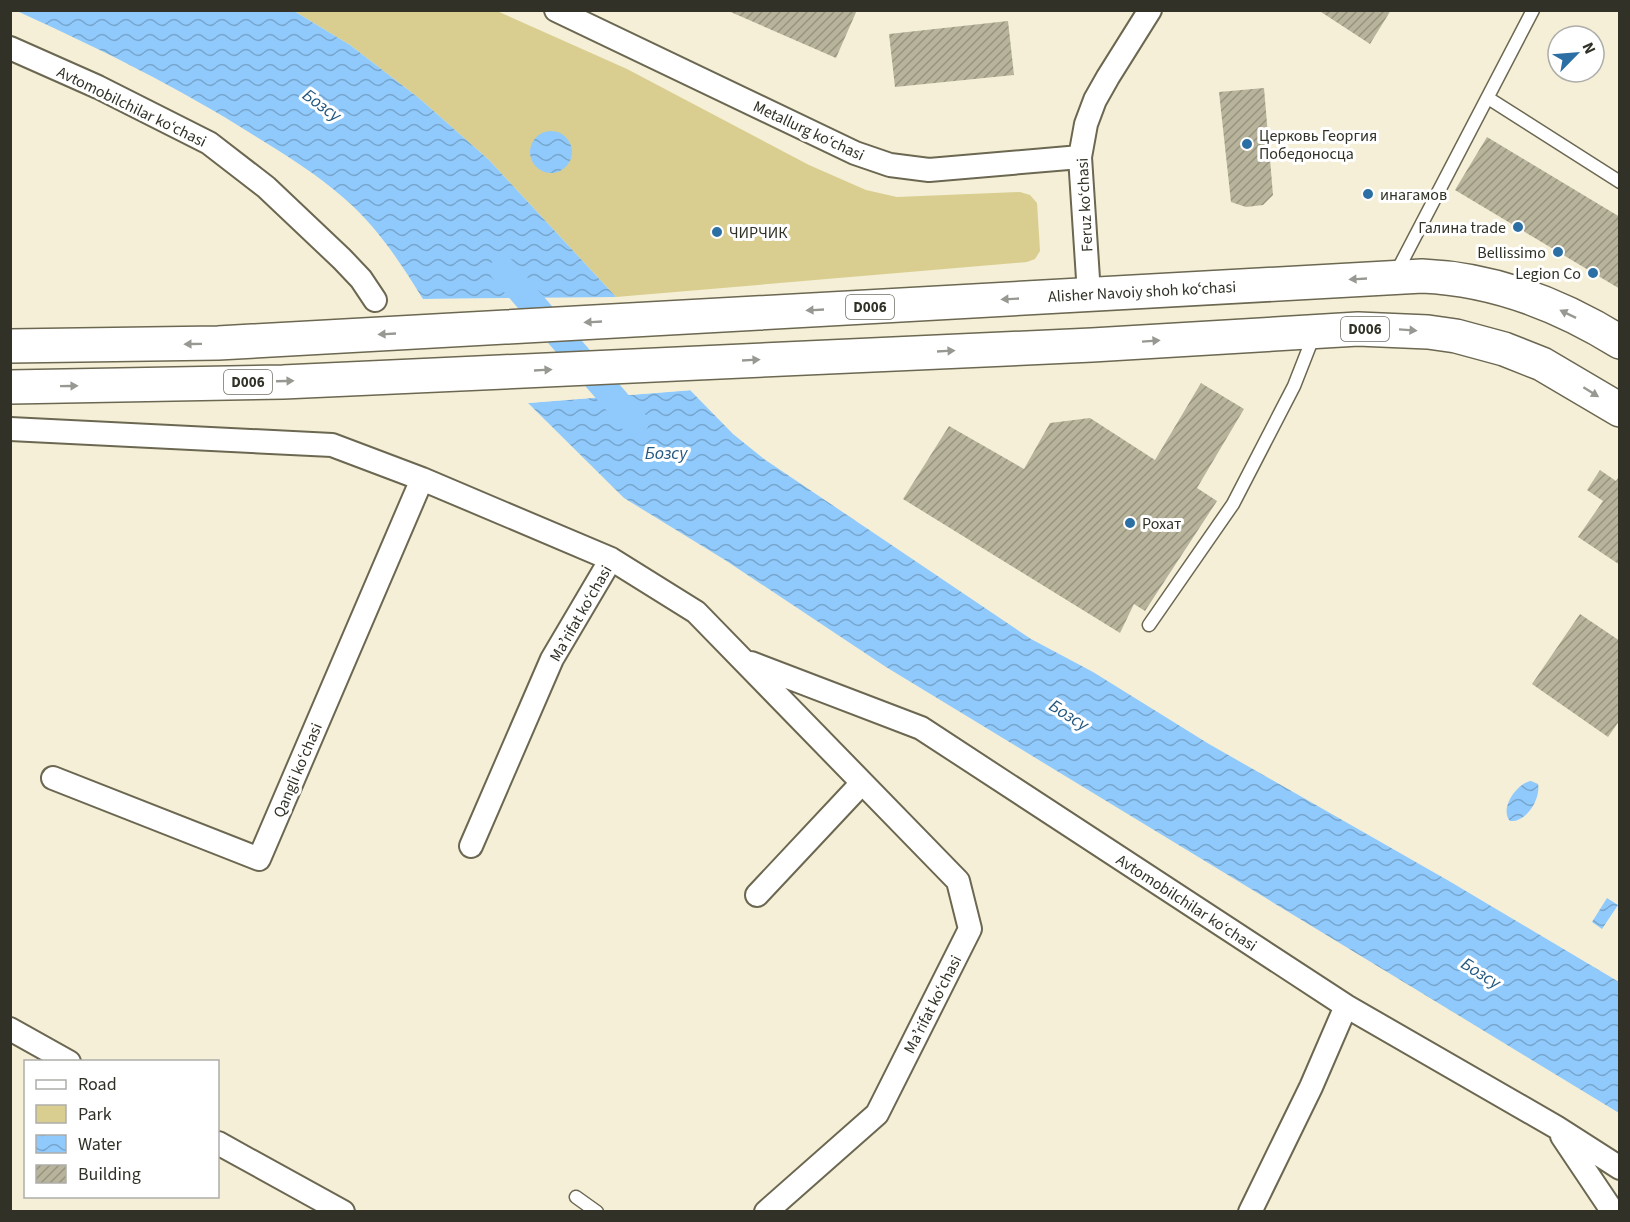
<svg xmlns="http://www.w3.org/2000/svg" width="1630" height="1222" font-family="'Source Sans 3',sans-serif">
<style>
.green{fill:#d9ce8f}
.water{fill:url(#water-waves)}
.pier{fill:#f4efd6}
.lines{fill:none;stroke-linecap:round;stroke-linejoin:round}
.canal{stroke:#90cafd;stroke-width:27}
.building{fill:url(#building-hatch)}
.lane-casing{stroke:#6b6751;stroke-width:15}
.street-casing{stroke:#6b6751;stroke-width:26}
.primary-casing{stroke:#6b6751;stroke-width:36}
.lane{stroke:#fff;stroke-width:12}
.street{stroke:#fff;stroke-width:22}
.primary{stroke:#fff;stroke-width:33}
.oneway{fill:#989893}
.poi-dot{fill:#2b6fa4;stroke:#fff;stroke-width:2}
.labels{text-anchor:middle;stroke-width:6;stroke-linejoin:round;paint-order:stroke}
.shield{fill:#fff;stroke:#706f68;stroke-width:1.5}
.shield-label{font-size:15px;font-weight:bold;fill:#323127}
.street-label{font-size:16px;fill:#323127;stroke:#fff}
.poi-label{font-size:16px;fill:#323127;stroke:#fff;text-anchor:start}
.water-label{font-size:18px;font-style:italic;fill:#225780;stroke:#fff}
</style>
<defs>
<pattern id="water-waves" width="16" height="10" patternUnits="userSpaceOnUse" patternTransform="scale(1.5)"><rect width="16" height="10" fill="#90cafd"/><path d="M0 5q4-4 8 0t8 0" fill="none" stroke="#76a5cd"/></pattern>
<pattern id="building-hatch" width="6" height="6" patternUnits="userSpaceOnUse" patternTransform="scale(1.5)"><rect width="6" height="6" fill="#b8b49c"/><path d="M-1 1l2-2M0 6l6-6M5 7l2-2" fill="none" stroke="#96937f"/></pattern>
</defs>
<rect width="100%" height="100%" fill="#f4efd6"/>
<!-- green -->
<path class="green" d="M 294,11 L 497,11 L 627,69 L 809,165 L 866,190 L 897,197 L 1020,192 L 1030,195 L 1037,203 L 1040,251 L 1035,259 L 1027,262 L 616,297 L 489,160 L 420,99 L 350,45 Z"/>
<!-- water -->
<path class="water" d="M 17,11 L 294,11 L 350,45 L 420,99 L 489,160 L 616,297 L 423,299 C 400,262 378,228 345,199 C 318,175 286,155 255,136 C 178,87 100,49 17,11 Z
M530 152a21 21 0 1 1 42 0a21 21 0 1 1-42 0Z
M 690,390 L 733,434 L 764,459 L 1031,639 L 1093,672 L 1209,744 L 1449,881 L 1619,982 L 1619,1113 L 886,667 L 725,560 L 624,498 L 528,403 Z
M 1531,781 L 1538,784 C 1541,799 1526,823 1510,821 C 1499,809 1517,783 1531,781 Z
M 1607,898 L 1618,905 L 1602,929 L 1592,922 Z"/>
<!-- pier -->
<path class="pier" d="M 619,298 L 616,300 L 425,302 L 423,299 Z
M 690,387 L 694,390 L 528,403 L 526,401 Z"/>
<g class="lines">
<!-- canal -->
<path class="canal" d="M 503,270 L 635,423"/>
</g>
<!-- building -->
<path class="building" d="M 726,10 L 857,10 L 836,58 Z
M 1318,10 L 1391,10 L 1370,44 Z
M 1008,21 L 1014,75 L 895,87 L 889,34 Z
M 1264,88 L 1273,195 L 1263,205 L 1246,207 L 1231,202 L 1219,92 Z
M 1487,137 L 1620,217 L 1620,289 L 1455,190 Z
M 1201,383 L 1244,409 L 1197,488 L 1217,501 L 1145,611 L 1134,604 L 1120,633 L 903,499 L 949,426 L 1024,469 L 1050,423 L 1090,418 L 1155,460 Z
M 1600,470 L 1616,481 L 1620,475 L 1620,565 L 1578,537 L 1603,501 L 1587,490 Z
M 1580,614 L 1620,641 L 1620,720 L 1608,737 L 1532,684 Z"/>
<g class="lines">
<!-- lane casing -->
<g class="lane-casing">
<path id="lane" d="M 1488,98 L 1620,182
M 1395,275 L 1533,10
M 1149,625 L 1233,504 L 1294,386 L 1314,335
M 576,1197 L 597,1212"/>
</g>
<!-- street casing -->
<g class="street-casing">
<path id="street" d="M 556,10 L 855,153 L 890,165 L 929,170 L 1080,157
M 10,48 L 98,87 L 209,143 L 266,187 L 342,259 L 361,279 L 375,300
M 1089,294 L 1080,157 L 1086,124 L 1095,100 L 1108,77 L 1150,10
M 10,429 L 332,445 L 422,479 L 611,559 L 696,612 L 958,881 L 970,929 L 877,1114 L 766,1212
M 751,663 L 921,728 L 1346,1006 L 1556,1127 L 1620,1168
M 53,778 L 259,859 L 422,479
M 471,846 L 552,659 L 611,559
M 757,895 L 862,783
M 10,1029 L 69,1062
M 1562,1136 L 1613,1212
M 218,1143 L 343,1212
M 1250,1212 L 1311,1087 L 1346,1006"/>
</g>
<!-- primary casing -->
<g class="primary-casing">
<path id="primary" d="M 10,346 L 218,343 L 1422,276 C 1493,279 1559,304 1620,342
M 10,387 L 283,382 L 1092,345 L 1358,329 L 1428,332 L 1456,336 L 1504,349 L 1542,364 L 1620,410"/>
</g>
<!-- lane -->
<use href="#lane" class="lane"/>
<!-- street -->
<use href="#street" class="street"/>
<!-- primary -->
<use href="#primary" class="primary"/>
</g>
<!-- one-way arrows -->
<defs><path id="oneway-solid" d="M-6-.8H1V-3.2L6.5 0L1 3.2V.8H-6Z" transform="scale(1.5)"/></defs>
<g class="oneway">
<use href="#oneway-solid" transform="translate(1358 279) rotate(177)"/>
<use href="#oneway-solid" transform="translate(1010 299) rotate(177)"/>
<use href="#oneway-solid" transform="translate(815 310) rotate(177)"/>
<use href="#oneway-solid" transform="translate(1568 314) rotate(-154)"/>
<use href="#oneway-solid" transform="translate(593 322) rotate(177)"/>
<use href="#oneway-solid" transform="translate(1408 330) rotate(4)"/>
<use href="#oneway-solid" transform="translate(387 334) rotate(177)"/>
<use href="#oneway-solid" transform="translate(1151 341) rotate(-4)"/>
<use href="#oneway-solid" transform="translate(193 344) rotate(179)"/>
<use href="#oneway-solid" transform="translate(946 351) rotate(-3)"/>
<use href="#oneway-solid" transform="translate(751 360) rotate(-3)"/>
<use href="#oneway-solid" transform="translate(543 370) rotate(-3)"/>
<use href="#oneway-solid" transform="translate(285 381) rotate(-2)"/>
<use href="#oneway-solid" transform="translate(69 386) rotate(-1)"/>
<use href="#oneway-solid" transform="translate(1591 392) rotate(32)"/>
</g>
<!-- markers -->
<g class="poi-dot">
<circle cx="1247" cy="144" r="6"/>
<circle cx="1368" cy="194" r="6"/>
<circle cx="1518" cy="227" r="6"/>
<circle cx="717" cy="232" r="6"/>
<circle cx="1558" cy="252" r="6"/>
<circle cx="1593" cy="273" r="6"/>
<circle cx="1130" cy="523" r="6"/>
</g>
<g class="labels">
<!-- shield labels -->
<g class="shield">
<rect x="846" y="295" width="48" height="24" rx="4.5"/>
<rect x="1341" y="317" width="48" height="24" rx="4.5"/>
<rect x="224" y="370" width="48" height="24" rx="4.5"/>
</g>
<g class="shield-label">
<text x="870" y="312">D006</text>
<text x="1365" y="334">D006</text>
<text x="248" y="387">D006</text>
</g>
<!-- street labels -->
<g class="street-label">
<text transform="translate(132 106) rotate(26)" y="6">Avtomobilchilar ko‘chasi</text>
<text transform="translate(809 130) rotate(25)" y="6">Metallurg ko‘chasi</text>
<text transform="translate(1084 205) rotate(-93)" y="6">Feruz ko‘chasi</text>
<text transform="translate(1142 291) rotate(-3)" y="6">Alisher Navoiy shoh koʻchasi</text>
<text transform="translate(580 613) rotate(-60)" y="6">Maʼrifat ko‘chasi</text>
<text transform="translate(297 770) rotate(-67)" y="6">Qangli ko‘chasi</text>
<text transform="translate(1187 902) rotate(33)" y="6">Avtomobilchilar ko‘chasi</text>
<text transform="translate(932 1004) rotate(-63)" y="6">Maʼrifat ko‘chasi</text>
</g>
<!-- poi labels -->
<g class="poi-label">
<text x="1259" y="141">Церковь Георгия<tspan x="1259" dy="18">Победоносца</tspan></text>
<text x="1380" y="200">инагамов</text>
<text x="1506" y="233" text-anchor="end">Галина trade</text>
<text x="729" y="238">ЧИРЧИК</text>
<text x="1546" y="258" text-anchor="end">Bellissimo</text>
<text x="1581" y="279" text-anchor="end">Legion Co</text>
<text x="1142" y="529">Рохат</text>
</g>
<!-- water labels -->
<g class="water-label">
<text transform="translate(322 105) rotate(36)" y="6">Бозсу</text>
<text x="666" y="459">Бозсу</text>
<text transform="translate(1069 715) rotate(32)" y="6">Бозсу</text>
<text transform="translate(1481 973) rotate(32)" y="6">Бозсу</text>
</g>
</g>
<!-- border -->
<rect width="1630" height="1222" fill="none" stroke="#323127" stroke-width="24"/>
<!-- legend -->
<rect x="24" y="1060" width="195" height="138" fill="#ffffff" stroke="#adada9" stroke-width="1.5"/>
<rect x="36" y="1080" width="30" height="9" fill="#ffffff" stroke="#adada9" stroke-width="1.5"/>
<text x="78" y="1090" font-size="18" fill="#323127">Road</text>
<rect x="36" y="1105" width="30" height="18" fill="#d9ce8f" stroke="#adada9" stroke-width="1.5"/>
<text x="78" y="1120" font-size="18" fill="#323127">Park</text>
<rect x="36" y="1135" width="30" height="18" fill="url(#water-waves)" stroke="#adada9" stroke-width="1.5"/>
<text x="78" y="1150" font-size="18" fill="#323127">Water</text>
<rect x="36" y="1165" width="30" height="18" fill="url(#building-hatch)" stroke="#adada9" stroke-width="1.5"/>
<text x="78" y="1180" font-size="18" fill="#323127">Building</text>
<!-- north arrow -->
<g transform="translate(1576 54) rotate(65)"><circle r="28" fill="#ffffff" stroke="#adada9" stroke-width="1.5"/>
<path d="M0-4.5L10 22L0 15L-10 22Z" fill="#2b6fa4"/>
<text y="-9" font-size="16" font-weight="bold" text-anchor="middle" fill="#323127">N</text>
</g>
</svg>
